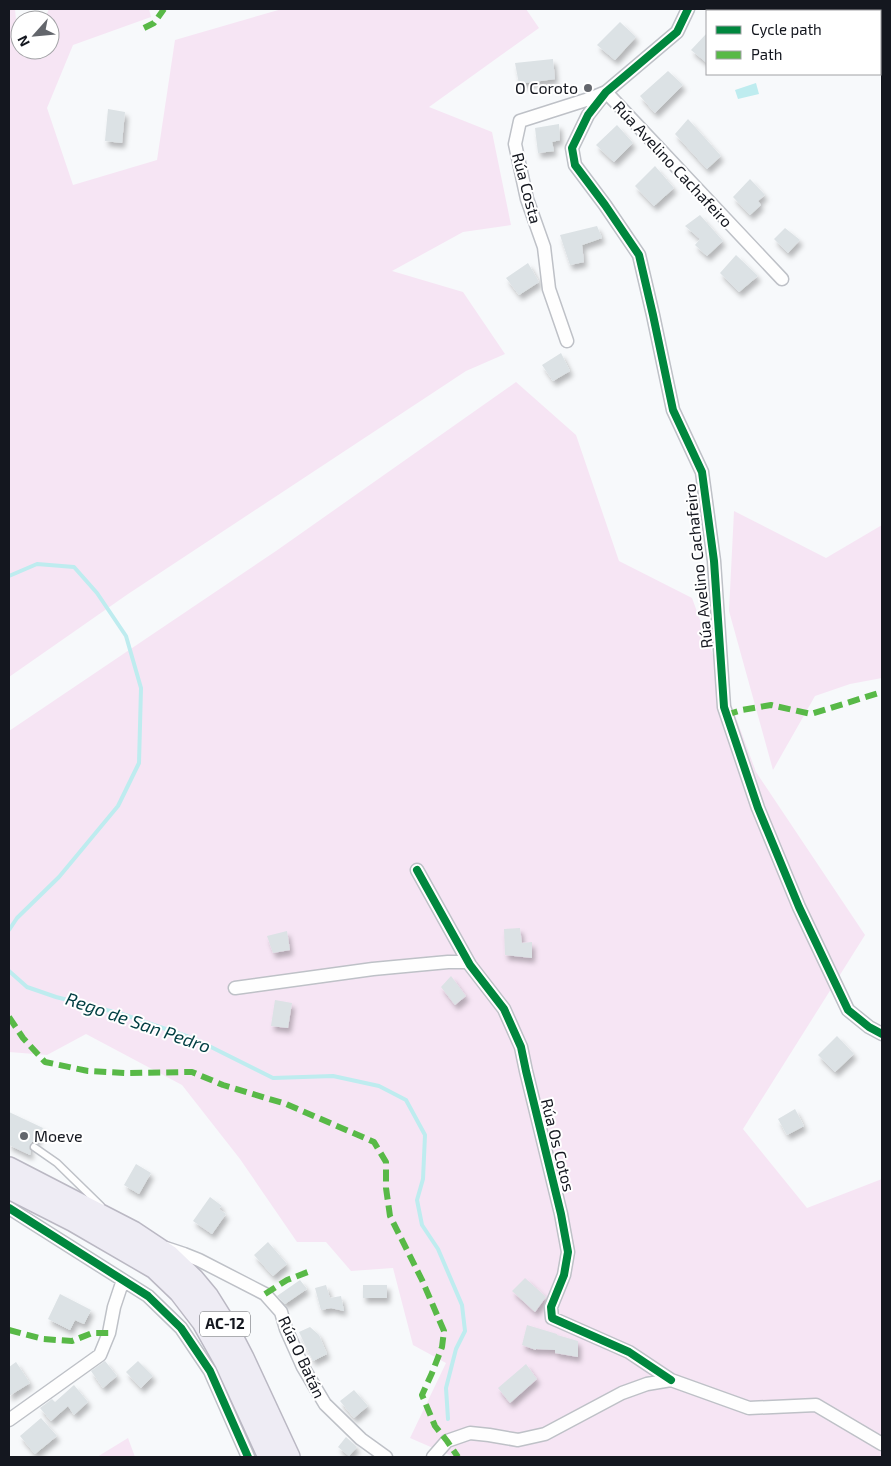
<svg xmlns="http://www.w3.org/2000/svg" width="891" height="1466" font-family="'Exo 2',sans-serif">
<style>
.green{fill:#f6e5f4}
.water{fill:#beecef}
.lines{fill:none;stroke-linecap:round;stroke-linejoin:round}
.stream{stroke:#beecef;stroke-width:4}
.building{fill:#dce2e5;filter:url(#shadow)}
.service-casing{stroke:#bec1c7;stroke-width:9}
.minor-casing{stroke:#bec1c7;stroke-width:15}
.trunk-casing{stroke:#bab8c3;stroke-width:24}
.service{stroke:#fefefe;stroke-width:6}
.minor{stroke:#fefefe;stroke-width:12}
.trunk{stroke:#eeecf4;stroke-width:21}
.quiet{stroke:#58b947;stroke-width:6;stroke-dasharray:12 6;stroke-linecap:butt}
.cycleway-casing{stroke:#fff;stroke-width:11}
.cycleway{stroke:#00873e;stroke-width:8}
.poi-dot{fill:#63666c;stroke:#fff;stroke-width:2}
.labels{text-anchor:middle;stroke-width:4;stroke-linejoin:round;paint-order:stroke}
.shield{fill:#fff;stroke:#5a5d62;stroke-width:1}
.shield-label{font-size:15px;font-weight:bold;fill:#14171f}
.poi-label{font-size:16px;fill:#14171f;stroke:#fff;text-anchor:end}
.street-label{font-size:16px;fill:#14171f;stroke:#fff}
.water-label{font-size:18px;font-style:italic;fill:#003e42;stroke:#fff}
</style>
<defs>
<filter id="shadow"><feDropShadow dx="3" dy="5" stdDeviation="2.5" flood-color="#0004"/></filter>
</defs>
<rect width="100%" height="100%" fill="#f7f9fb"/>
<!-- green -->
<path class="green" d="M 9,9 L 15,9 L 16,20 L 20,21 L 20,50 L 50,50 L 50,20 L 44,20 L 49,9 L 149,9 L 151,17 L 73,45 L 47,108 L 73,185 L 157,160 L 175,40 L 282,9 L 526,9 L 539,28 L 429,107 L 492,132 L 511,225 L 463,232 L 392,271 L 463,292 L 505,354 L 466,371 L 128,594 L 9,677 Z
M 516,382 L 576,435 L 619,561 L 692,598 L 756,772 L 865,935 L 743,1129 L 807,1208 L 882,1179 L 882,1457 L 454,1457 L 410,1438 L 446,1363 L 413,1345 L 393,1268 L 351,1271 L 326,1242 L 297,1242 L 240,1159 L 182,1085 L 86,1034 L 47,1055 L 9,1052 L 9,731 L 276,551 Z
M 734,511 L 826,558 L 882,525 L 882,678 L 850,684 L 815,696 L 773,770 L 729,611 Z
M 128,1438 L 135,1457 L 97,1457 Z"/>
<!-- water -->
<path class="water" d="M 756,83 L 759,94 L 738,99 L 735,90 Z"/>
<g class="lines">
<!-- stream -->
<path class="stream" d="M 9,576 L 37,564 L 74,567 L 97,593 L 126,636 L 141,688 L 139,763 L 118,806 L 59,877 L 17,918 L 9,930
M 9,971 L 27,987 L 56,997 L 122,1014 L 195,1039 L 273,1078 L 333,1076 L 379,1086 L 406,1100 L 425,1135 L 423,1179 L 417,1200 L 422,1225 L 438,1249 L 462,1305 L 465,1331 L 456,1349 L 446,1388 L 448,1419"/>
</g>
<!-- building -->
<path class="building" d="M 620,22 L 636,37 L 615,60 L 597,45 Z
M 707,33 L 707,63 L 691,50 Z
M 553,59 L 555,79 L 519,84 L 515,63 Z
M 668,71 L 683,85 L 655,113 L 640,96 Z
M 108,109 L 125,112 L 122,143 L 105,141 Z
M 688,119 L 721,156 L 707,169 L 675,134 Z
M 559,124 L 560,140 L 552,142 L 554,151 L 538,153 L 535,128 Z
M 617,125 L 633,143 L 614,162 L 596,145 Z
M 655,166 L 674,188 L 654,206 L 635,186 Z
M 750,179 L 765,195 L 758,201 L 761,205 L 750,215 L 733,197 Z
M 700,215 L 723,241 L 707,256 L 695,245 L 700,239 L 685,226 Z
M 597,226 L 602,238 L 582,245 L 584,262 L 570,265 L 560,235 Z
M 785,228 L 800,240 L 788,253 L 774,239 Z
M 736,255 L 758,276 L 739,292 L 720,273 Z
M 528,263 L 539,282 L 519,295 L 506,278 Z
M 561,353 L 570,371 L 553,381 L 542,365 Z
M 520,928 L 522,943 L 532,942 L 532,958 L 505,955 L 504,929 Z
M 287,931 L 290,950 L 273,953 L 267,936 Z
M 451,976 L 466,996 L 455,1005 L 441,987 Z
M 275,1000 L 292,1003 L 288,1028 L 271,1026 Z
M 837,1036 L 854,1054 L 835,1072 L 818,1055 Z
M 795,1109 L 804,1126 L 787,1135 L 778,1119 Z
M 9,1112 L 43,1128 L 36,1142 L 32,1142 L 30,1145 L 29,1149 L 31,1151 L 30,1155 L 9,1145 Z
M 136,1164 L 151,1173 L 139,1194 L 124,1185 Z
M 210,1197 L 222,1206 L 219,1209 L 226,1214 L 212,1234 L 193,1221 Z
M 268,1242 L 287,1264 L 273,1276 L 254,1255 Z
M 525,1278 L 546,1297 L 535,1312 L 512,1291 Z
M 300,1280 L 307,1289 L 285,1304 L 277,1296 Z
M 326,1285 L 330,1298 L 341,1296 L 344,1311 L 331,1308 L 321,1310 L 315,1288 Z
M 363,1285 L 387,1285 L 387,1298 L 363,1298 Z
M 60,1294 L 91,1310 L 84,1324 L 75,1320 L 70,1330 L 48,1319 Z
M 527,1325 L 557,1334 L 557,1335 L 578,1341 L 578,1357 L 555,1353 L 555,1350 L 536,1349 L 536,1350 L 522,1345 Z
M 310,1327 L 319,1335 L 327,1354 L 313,1361 L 299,1332 Z
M 105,1361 L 117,1376 L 103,1388 L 91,1371 Z
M 138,1361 L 153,1376 L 141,1388 L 126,1372 Z
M 16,1362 L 30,1383 L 9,1396 L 9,1367 Z
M 526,1364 L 537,1379 L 510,1403 L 498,1388 Z
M 74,1385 L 88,1402 L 74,1415 L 68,1406 L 51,1421 L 40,1408 L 52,1399 L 55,1402 Z
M 354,1390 L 368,1406 L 354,1418 L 340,1401 Z
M 41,1418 L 57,1436 L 35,1454 L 20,1436 Z
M 346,1437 L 357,1447 L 349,1456 L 338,1447 Z"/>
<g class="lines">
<!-- service casing -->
<g class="service-casing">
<path id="service" d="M 34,1147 L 57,1163 L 101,1206"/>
</g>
<!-- minor casing -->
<g class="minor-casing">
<path id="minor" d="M 688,9 L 677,32 L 606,92 L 588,115 L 572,148 L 575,165 L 605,205 L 639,255 L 653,315 L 673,410 L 702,472 L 714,561 L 724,707 L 758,808 L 799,907 L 848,1010 L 869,1027 L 882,1034
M 567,341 L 549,289 L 544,247 L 527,199 L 515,144 L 520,121 L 589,99 L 606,92 L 782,279
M 417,870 L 470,965 L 504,1009 L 521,1047 L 526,1071 L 561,1214 L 568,1252 L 564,1275 L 551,1307 L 552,1318 L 629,1352 L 671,1380
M 235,988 L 373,969 L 448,962 L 468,962
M 9,1208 L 148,1296 L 181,1328 L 210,1371 L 248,1457
M 166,1248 L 184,1254 L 199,1260 L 265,1294 L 281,1312 L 286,1329 L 303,1367 L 325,1404 L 361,1439 L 386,1457
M 9,1420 L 100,1355 L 109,1333 L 114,1307 L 123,1280
M 433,1457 L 447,1441 L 470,1433 L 489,1435 L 518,1440 L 545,1434 L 622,1393 L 647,1384 L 671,1380 L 749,1408 L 816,1405 L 882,1444"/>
</g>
<!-- trunk casing -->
<g class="trunk-casing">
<path id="trunk" d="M 9,1168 L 133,1232 L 169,1256 L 193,1279 L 208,1297 L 228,1329 L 243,1358 L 289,1457
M 9,1188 L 74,1221 L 155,1268 L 180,1292 L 203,1322 L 225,1361 L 269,1457"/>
</g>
<!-- service -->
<use href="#service" class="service"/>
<!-- minor -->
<use href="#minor" class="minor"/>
<!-- trunk -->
<use href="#trunk" class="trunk"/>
<!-- quiet -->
<path class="quiet" d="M 144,28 L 154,23 L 164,9
M 726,715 L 742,710 L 771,705 L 811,714 L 882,692
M 9,1017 L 23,1038 L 45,1062 L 88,1071 L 126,1073 L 192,1072 L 223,1085 L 286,1104 L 374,1142 L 386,1162 L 386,1188 L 390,1216 L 422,1280 L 444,1331 L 442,1347 L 432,1373 L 422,1395 L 435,1426 L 447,1441 L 458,1457
M 265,1294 L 287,1280 L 313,1270
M 9,1330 L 43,1339 L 72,1341 L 92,1333 L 109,1333"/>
<!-- cycleway casing -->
<g class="cycleway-casing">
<path id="cycleway" d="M 688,9 L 677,32 L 606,92 L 588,115 L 572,148 L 575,165 L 605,205 L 639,255 L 653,315 L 673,410 L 702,472 L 714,561 L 724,707 L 758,808 L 799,907 L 848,1010 L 869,1027 L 882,1034
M 417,870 L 470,965 L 504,1009 L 521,1047 L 526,1071 L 561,1214 L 568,1252 L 564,1275 L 551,1307 L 552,1318 L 629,1352 L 671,1380
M 9,1208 L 148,1296 L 181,1328 L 210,1371 L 248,1457"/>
</g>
<!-- cycleway -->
<use href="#cycleway" class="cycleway"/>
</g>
<!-- markers -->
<g class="poi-dot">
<circle cx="588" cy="88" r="5"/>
<circle cx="24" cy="1136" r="5"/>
</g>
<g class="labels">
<!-- shield labels -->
<rect class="shield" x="200" y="1311.5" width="50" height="25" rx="4"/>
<g class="shield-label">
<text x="225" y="1329">AC-12</text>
</g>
<!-- poi labels -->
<g class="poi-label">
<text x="578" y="94">O Coroto</text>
<text x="34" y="1142" text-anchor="start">Moeve</text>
</g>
<!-- street labels -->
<g class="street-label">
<text transform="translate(673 164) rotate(47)" y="6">Rúa Avelino Cachafeiro</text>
<text transform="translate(527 188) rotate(75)" y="6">Rúa Costa</text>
<text transform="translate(698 566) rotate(-96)" y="6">Rúa Avelino Cachafeiro</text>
<text transform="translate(558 1145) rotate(76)" y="6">Rúa Os Cotos</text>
<text transform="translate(302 1357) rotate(65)" y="6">Rúa O Batán</text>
</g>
<!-- water labels -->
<g class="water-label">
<text transform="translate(138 1023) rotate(19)" y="6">Rego de San Pedro</text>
</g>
</g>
<!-- border -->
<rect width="891" height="1466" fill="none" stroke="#14171f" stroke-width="20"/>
<!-- legend -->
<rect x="706" y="10" width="175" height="65" fill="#ffffff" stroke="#a1a2a5"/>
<rect x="716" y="26" width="25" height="8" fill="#00873e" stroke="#a1a2a5"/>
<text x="751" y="35" font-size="15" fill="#14171f">Cycle path</text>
<rect x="716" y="51" width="25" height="8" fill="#58b947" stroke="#a1a2a5"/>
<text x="751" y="60" font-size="15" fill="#14171f">Path</text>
<!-- north arrow -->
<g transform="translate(35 35) rotate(243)"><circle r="24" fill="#ffffff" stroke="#a1a2a5"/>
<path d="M0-4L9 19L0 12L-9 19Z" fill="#63666c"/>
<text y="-8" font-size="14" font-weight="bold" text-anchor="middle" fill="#14171f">N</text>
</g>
</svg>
